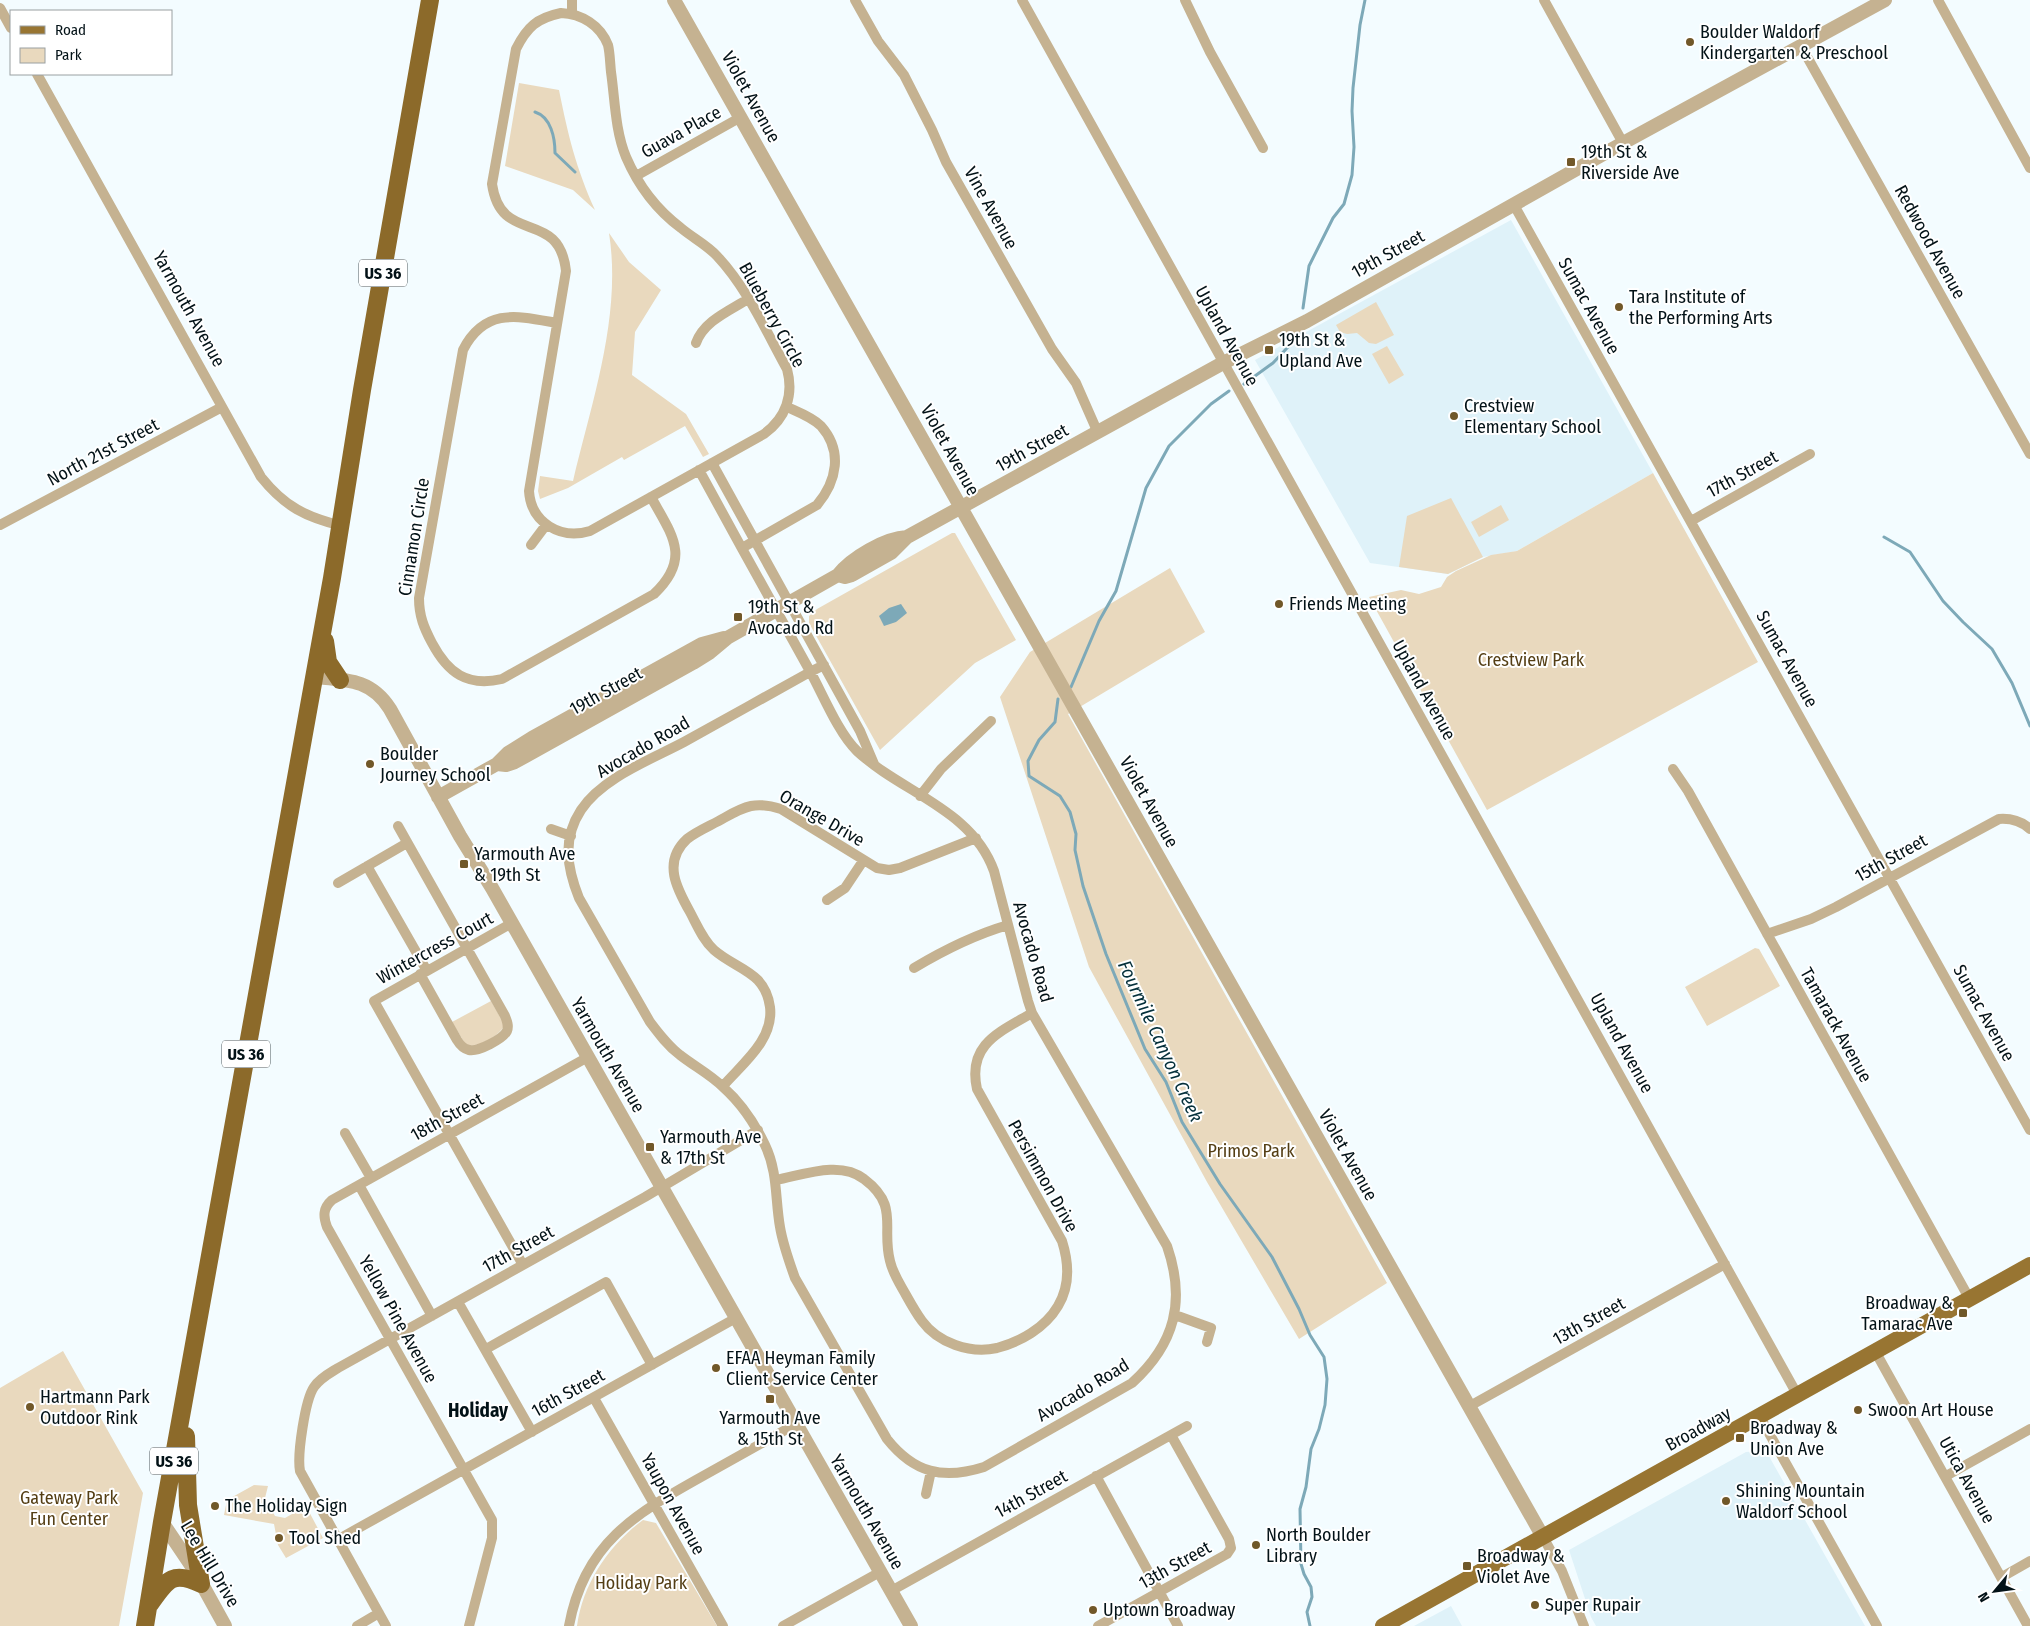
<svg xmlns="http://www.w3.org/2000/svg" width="2030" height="1626" font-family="'Fira Sans Condensed',sans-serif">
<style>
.built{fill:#dff2f9}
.green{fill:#e9d9be}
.water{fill:#7da9b8}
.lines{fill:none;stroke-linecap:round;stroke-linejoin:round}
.stream{stroke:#7da9b8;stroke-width:3}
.minor{stroke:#c5b291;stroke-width:10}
.tertiary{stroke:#c5b291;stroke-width:14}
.primary{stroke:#987532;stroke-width:16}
.trunk{stroke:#8c6a2a;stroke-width:18}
.poi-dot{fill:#715829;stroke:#fff;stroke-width:2}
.labels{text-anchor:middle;stroke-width:4;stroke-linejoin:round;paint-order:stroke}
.shield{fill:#fff;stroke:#4f595d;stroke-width:1}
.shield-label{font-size:16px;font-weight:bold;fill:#031217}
.poi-label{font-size:18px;fill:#031217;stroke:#fff;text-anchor:start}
.street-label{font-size:18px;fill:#031217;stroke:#fff}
.park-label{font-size:18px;fill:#543e14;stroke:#fff}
.water-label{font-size:19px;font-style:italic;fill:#05303b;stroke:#fff}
.neighbourhood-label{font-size:19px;font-weight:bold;fill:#031217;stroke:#fff}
</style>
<rect width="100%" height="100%" fill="#f3fcff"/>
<!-- built -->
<path class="built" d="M 1511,220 L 1653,473 L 1517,551 L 1483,557 L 1448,574 L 1370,563 L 1255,360 Z
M 1766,1451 L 1865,1626 L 1596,1626 L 1591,1617 L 1569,1550 L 1746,1452 Z
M 1451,1606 L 1462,1626 L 1414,1626 Z"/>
<!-- green -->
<path class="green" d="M 519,83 L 559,90 C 568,135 576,168 595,210 L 573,190 L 505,166 Z
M 609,233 L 629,262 L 661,290 L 635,332 L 632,375 L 686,414 L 709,454 L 703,457 L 685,426 L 624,460 L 622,457 L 568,488 L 540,499 L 538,491 L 540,476 L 573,481 C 592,401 622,315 609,233 Z
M 1376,302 L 1394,335 L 1376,344 L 1369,343 L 1357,333 L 1347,334 L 1340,332 L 1336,325 Z
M 1387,346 L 1404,375 L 1389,384 L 1372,354 Z
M 1653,473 L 1758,662 L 1487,810 L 1369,597 L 1401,590 L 1419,594 L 1441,587 L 1447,577 L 1456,571 L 1491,555 L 1517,551 Z
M 1451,498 L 1483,557 L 1448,574 L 1399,567 L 1407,516 Z
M 1501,505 L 1509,520 L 1479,537 L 1471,522 Z
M 952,533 L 955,533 L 1016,640 L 975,663 L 880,750 L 809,623 L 809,616 L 817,609 Z
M 1170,568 L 1205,632 L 1068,714 L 1387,1283 L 1299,1339 L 1207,1182 L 1089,967 L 1000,697 L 1030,652 Z
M 1755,948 L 1759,949 L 1780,986 L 1707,1026 L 1685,987 Z
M 491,1001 L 503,1022 L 503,1028 C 495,1038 482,1045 469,1046 L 464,1042 L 452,1022 Z
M 63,1351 L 143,1493 L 119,1626 L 0,1626 L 0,1388 Z
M 254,1485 L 268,1486 L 265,1498 L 275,1516 L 285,1518 L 306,1506 L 323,1538 L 286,1558 L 278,1545 L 274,1524 L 224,1515 L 227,1500 Z
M 643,1520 L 656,1523 L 717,1626 L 577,1626 C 583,1583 609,1545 643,1520 Z"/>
<!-- water -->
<path class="water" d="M 901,604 L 907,613 L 896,622 L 884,626 L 879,616 L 889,608 Z"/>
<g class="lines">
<!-- stream -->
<path class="stream" d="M 535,112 C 551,117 555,138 555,153 L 575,172
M 1303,308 L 1309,266 L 1333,218 L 1344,204 L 1352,175 L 1354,147 L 1352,111 L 1353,88 L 1360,25 L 1365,0
M 1244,384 L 1273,363 L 1301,333
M 1884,537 L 1910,552 L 1943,601 L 1963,622 L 1992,649 L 2012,683 L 2030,726
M 1071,687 L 1099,621 L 1116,591 L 1146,488 L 1169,446 L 1211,404 L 1229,391
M 1058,699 L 1055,722 L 1039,740 L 1028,761 L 1029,776 L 1060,796 L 1070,812 L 1076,834 L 1075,850 L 1083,886 L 1106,954 L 1145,1049 L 1166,1082 L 1182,1122 L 1220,1184 L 1272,1257 L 1299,1309 L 1310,1335 L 1324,1357 L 1327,1379 L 1325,1405 L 1319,1429 L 1311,1449 L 1306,1487 L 1300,1509 L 1301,1564 L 1304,1574 L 1311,1587 L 1312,1597 L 1307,1612 L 1310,1626"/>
<!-- minor -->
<path class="minor" d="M 855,0 L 878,41 L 904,75 L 932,130 L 946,162 L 1052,349 L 1076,383 L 1098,433
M 1022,0 L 1798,1396
M 1185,0 L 1210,52 L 1263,148
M 1544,0 L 1623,143
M 1938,0 L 2030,168
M 0,8 L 11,28
M 561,13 C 582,14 600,25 608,45 C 610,53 610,63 611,72 C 615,100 615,130 626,157 C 638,185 657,210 681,228 C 693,238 707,245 717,256 C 747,288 766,331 787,369 C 794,395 786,418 764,434 L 590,531 C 561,540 531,523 529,491 L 566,271 C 559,207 501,247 492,184 L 516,49 C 527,27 537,18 561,13 Z
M 572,13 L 572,0
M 1801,46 L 2030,454
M 37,74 L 261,477 C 285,507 306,517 342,526
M 636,176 L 741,117
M 1514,205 L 2030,1130
M 557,323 C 518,316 485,307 463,350 L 419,598 C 419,616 424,628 432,643 C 448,673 467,687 502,679 L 654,594 C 692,558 672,535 651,497
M 696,343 C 704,321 729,311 748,299
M 712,463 L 860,731 L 874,764
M 699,470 C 736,538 773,605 811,673 C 823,695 839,734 857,751 C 902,793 972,809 994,871 L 1028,1001 L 1032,1013 L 1167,1246 C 1186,1301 1175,1344 1132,1383 L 984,1467 C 943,1480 914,1473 887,1439 L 795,1278 C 789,1261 783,1245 780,1227 C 775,1199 778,1172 765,1145 C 755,1124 741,1103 723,1087 C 711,1075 694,1066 680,1055 C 668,1046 659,1034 650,1022 L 579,898 C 567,868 562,839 581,810 C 602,778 650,760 684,742 C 726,719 768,695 810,672 L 824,665
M 1691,521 L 1810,454
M 0,525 L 222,407
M 531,545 L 546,525
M 742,548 L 817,505 C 837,481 843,451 821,426 C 812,417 798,412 787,407
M 1673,769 L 1688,791 L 1969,1298
M 920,796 L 941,769 L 991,721
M 398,826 L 505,1016 C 507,1021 509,1026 507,1031 C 503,1039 478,1052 469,1050 C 464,1049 460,1045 457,1040 L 420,974
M 551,829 L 571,836
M 367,866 L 427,971
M 338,883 L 407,843
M 827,900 L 845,888 L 863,861
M 512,923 L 374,1001 L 523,1265
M 1767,934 L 1811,919 L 1836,907 L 1999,819 C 2012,818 2021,821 2030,829
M 914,968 C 944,950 974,935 1008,925
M 723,1086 C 742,1064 774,1040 770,1007 C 765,971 737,970 714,950 C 703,940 697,925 690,912 C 677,889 662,862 687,839 C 697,831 712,825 724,818 C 745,806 756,801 781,809 L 877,868 L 889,870 L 900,868 L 976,838
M 345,1133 L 371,1178
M 776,1180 C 803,1175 840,1160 864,1179 C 900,1206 881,1227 890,1261 C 893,1274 900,1284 906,1295 C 911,1304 916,1313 922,1321 C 938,1343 970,1354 997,1348 C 1020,1342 1045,1328 1058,1306 C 1070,1286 1069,1263 1062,1241 L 977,1089 C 967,1044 1000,1032 1032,1013
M 359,1185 L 432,1316
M 458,1302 L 532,1432
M 1175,1315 L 1211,1328 L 1207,1342
M 486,1349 L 606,1282 L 652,1365
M 1875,1351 L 2028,1626
M 594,1398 L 723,1626
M 1468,1407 L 1725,1264
M 1760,1417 L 1877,1626
M 1096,1476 L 1178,1626
M 1946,1476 L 2030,1429
M 926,1494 L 931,1471
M 1543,1537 L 1562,1571 L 1584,1626
M 337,1540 L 736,1318
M 2002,1577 L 2030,1561
M 891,1591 L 1187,1426
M 357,1626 L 379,1613
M 386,1626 L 300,1471 C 297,1455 305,1400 314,1387 C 320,1378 330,1373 338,1368 L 645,1197 L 758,1130
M 469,1626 L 492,1538 L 492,1520 L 327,1227 C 323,1216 323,1208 332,1200 L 588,1057
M 569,1626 C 584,1543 635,1514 703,1476 C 734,1459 765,1441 796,1424
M 783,1626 L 880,1572
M 1098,1626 L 1227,1554 L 1231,1548 L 1229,1539 L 1171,1435"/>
<!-- tertiary -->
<path class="tertiary" d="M 674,0 L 1543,1537
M 838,575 L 845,577 L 852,575 L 891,553 L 907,537 L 1223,363 L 1307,321 L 1623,143 L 1885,0
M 314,677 C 347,680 371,679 390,709 L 460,836 L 492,888 L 911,1626
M 497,764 L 506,765 L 515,762 L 693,663 L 709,653 L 727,638 L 838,575 C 851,558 885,538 907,537
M 438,797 L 497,764 L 508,753 L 532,738 L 702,644 L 724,638
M 162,1522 L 193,1568 L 225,1626"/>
<!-- primary -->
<path class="primary" d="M 1383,1626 L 2030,1265"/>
<!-- trunk -->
<path class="trunk" d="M 325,641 L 328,662 L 340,680
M 186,1436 L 188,1505 L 201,1584
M 150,1604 C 167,1580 172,1570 201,1584
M 145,1626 L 162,1522 L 332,578 L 362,390 L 430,0"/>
</g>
<!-- markers -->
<g class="poi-dot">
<circle cx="1690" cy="42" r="5"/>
<rect x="1566" y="157" width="10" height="10" rx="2.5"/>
<circle cx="1619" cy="307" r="5"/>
<rect x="1264" y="345" width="10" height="10" rx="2.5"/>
<circle cx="1454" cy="416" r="5"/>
<circle cx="1279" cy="604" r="5"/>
<rect x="733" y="612" width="10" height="10" rx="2.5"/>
<circle cx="370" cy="764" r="5"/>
<rect x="459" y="859" width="10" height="10" rx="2.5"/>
<rect x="645" y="1142" width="10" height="10" rx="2.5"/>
<rect x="1958" y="1308" width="10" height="10" rx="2.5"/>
<circle cx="716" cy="1368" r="5"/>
<rect x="765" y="1394" width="10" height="10" rx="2.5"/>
<circle cx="30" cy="1407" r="5"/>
<circle cx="1858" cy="1410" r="5"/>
<rect x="1735" y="1433" width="10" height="10" rx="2.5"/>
<circle cx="1726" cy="1501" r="5"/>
<circle cx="215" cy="1506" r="5"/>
<circle cx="279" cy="1538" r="5"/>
<circle cx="1256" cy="1545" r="5"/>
<rect x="1462" y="1561" width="10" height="10" rx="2.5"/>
<circle cx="1535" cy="1605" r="5"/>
<circle cx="1093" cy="1610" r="5"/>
</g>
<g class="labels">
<!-- shield labels -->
<g class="shield">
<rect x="359" y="259.5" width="48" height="27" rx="4"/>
<rect x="222" y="1040.5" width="48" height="27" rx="4"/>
<rect x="150" y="1447.5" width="48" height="27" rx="4"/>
</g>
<g class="shield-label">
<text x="383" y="279">US 36</text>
<text x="246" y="1060">US 36</text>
<text x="174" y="1467">US 36</text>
</g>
<!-- poi labels -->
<g class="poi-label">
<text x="1700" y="38">Boulder Waldorf<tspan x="1700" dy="21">Kindergarten &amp; Preschool</tspan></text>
<text x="1581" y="158">19th St &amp;<tspan x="1581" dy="21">Riverside Ave</tspan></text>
<text x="1629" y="303">Tara Institute of<tspan x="1629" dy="21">the Performing Arts</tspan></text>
<text x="1279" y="346">19th St &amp;<tspan x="1279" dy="21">Upland Ave</tspan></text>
<text x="1464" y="412">Crestview<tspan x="1464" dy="21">Elementary School</tspan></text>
<text x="1289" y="610">Friends Meeting</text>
<text x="748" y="613">19th St &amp;<tspan x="748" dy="21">Avocado Rd</tspan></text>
<text x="380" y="760">Boulder<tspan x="380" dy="21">Journey School</tspan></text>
<text x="474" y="860">Yarmouth Ave<tspan x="474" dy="21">&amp; 19th St</tspan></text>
<text x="660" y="1143">Yarmouth Ave<tspan x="660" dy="21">&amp; 17th St</tspan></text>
<text x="1953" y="1309" text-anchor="end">Broadway &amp;<tspan x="1953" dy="21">Tamarac Ave</tspan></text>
<text x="726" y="1364">EFAA Heyman Family<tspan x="726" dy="21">Client Service Center</tspan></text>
<text x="40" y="1403">Hartmann Park<tspan x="40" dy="21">Outdoor Rink</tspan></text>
<text x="1868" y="1416">Swoon Art House</text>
<text x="770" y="1424" text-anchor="middle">Yarmouth Ave<tspan x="770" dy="21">&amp; 15th St</tspan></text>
<text x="1750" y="1434">Broadway &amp;<tspan x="1750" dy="21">Union Ave</tspan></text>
<text x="1736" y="1497">Shining Mountain<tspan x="1736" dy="21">Waldorf School</tspan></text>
<text x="225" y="1512">The Holiday Sign</text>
<text x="1266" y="1541">North Boulder<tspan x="1266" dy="21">Library</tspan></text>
<text x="289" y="1544">Tool Shed</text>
<text x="1477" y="1562">Broadway &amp;<tspan x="1477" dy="21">Violet Ave</tspan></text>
<text x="1545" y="1611">Super Rupair</text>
<text x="1103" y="1616">Uptown Broadway</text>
</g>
<!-- street labels -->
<g class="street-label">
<text transform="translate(751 97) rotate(61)" y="6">Violet Avenue</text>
<text transform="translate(681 132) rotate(-29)" y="6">Guava Place</text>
<text transform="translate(991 208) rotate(61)" y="6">Vine Avenue</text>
<text transform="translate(1930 242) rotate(61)" y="6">Redwood Avenue</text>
<text transform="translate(1388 254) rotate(-29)" y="6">19th Street</text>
<text transform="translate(1589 306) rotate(61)" y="6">Sumac Avenue</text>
<text transform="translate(189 309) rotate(61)" y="6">Yarmouth Avenue</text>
<text transform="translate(772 315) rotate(61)" y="6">Blueberry Circle</text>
<text transform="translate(1227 336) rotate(61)" y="6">Upland Avenue</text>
<text transform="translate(1032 448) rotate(-29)" y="6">19th Street</text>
<text transform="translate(950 450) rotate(61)" y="6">Violet Avenue</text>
<text transform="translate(103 452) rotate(-28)" y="6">North 21st Street</text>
<text transform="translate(1742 474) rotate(-29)" y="6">17th Street</text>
<text transform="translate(414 537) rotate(-81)" y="6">Cinnamon Circle</text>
<text transform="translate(1787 659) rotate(61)" y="6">Sumac Avenue</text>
<text transform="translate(1424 690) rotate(61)" y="6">Upland Avenue</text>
<text transform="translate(606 691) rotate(-29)" y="6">19th Street</text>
<text transform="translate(643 747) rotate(-30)" y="6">Avocado Road</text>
<text transform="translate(1149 802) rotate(61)" y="6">Violet Avenue</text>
<text transform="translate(822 818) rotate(30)" y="6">Orange Drive</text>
<text transform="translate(1891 858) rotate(-29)" y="6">15th Street</text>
<text transform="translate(435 948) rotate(-29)" y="6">Wintercress Court</text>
<text transform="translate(1033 952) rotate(74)" y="6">Avocado Road</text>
<text transform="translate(1984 1013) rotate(61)" y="6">Sumac Avenue</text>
<text transform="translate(1836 1025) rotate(61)" y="6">Tamarack Avenue</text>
<text transform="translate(1622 1043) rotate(61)" y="6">Upland Avenue</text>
<text transform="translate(608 1055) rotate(60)" y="6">Yarmouth Avenue</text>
<text transform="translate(447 1117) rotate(-29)" y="6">18th Street</text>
<text transform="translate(1348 1155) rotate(61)" y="6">Violet Avenue</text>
<text transform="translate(1043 1176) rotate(61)" y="6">Persimmon Drive</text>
<text transform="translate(518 1249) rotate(-29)" y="6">17th Street</text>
<text transform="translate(398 1319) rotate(61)" y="6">Yellow Pine Avenue</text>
<text transform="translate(1589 1321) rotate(-29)" y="6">13th Street</text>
<text transform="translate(1083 1390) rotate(-31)" y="6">Avocado Road</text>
<text transform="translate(568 1393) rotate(-29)" y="6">16th Street</text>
<text transform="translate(1698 1429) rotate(-29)" y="6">Broadway</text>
<text transform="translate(1967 1480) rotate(61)" y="6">Utica Avenue</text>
<text transform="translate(1031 1494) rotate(-29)" y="6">14th Street</text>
<text transform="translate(673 1504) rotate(61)" y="6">Yaupon Avenue</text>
<text transform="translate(867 1512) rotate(60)" y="6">Yarmouth Avenue</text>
<text transform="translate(210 1564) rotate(59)" y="6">Lee Hill Drive</text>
<text transform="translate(1175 1565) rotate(-29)" y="6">13th Street</text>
</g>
<!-- park labels -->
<g class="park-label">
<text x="1531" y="666">Crestview Park</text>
<text x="1251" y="1157">Primos Park</text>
<text x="69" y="1504">Gateway Park<tspan x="69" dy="21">Fun Center</tspan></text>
<text x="641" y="1589">Holiday Park</text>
</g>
<!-- water labels -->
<g class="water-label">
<text transform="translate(1161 1041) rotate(65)" y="7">Fourmile Canyon Creek</text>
</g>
<!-- neighbourhood labels -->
<g class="neighbourhood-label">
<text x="478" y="1417">Holiday</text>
</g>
</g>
<!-- legend -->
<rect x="10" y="10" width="162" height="65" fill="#ffffff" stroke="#9aa0a2"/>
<rect x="20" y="26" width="25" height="8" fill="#987532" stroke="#9aa0a2"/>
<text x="55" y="35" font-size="15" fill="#031217">Road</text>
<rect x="20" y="48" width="25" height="15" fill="#e9d9be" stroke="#9aa0a2"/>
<text x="55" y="60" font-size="15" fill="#031217">Park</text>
<!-- north arrow -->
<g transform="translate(1995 1591) rotate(241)" stroke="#ffffff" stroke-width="4" paint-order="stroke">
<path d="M0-4L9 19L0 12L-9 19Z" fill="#031217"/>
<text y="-8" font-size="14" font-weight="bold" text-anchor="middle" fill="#031217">N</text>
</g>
</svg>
